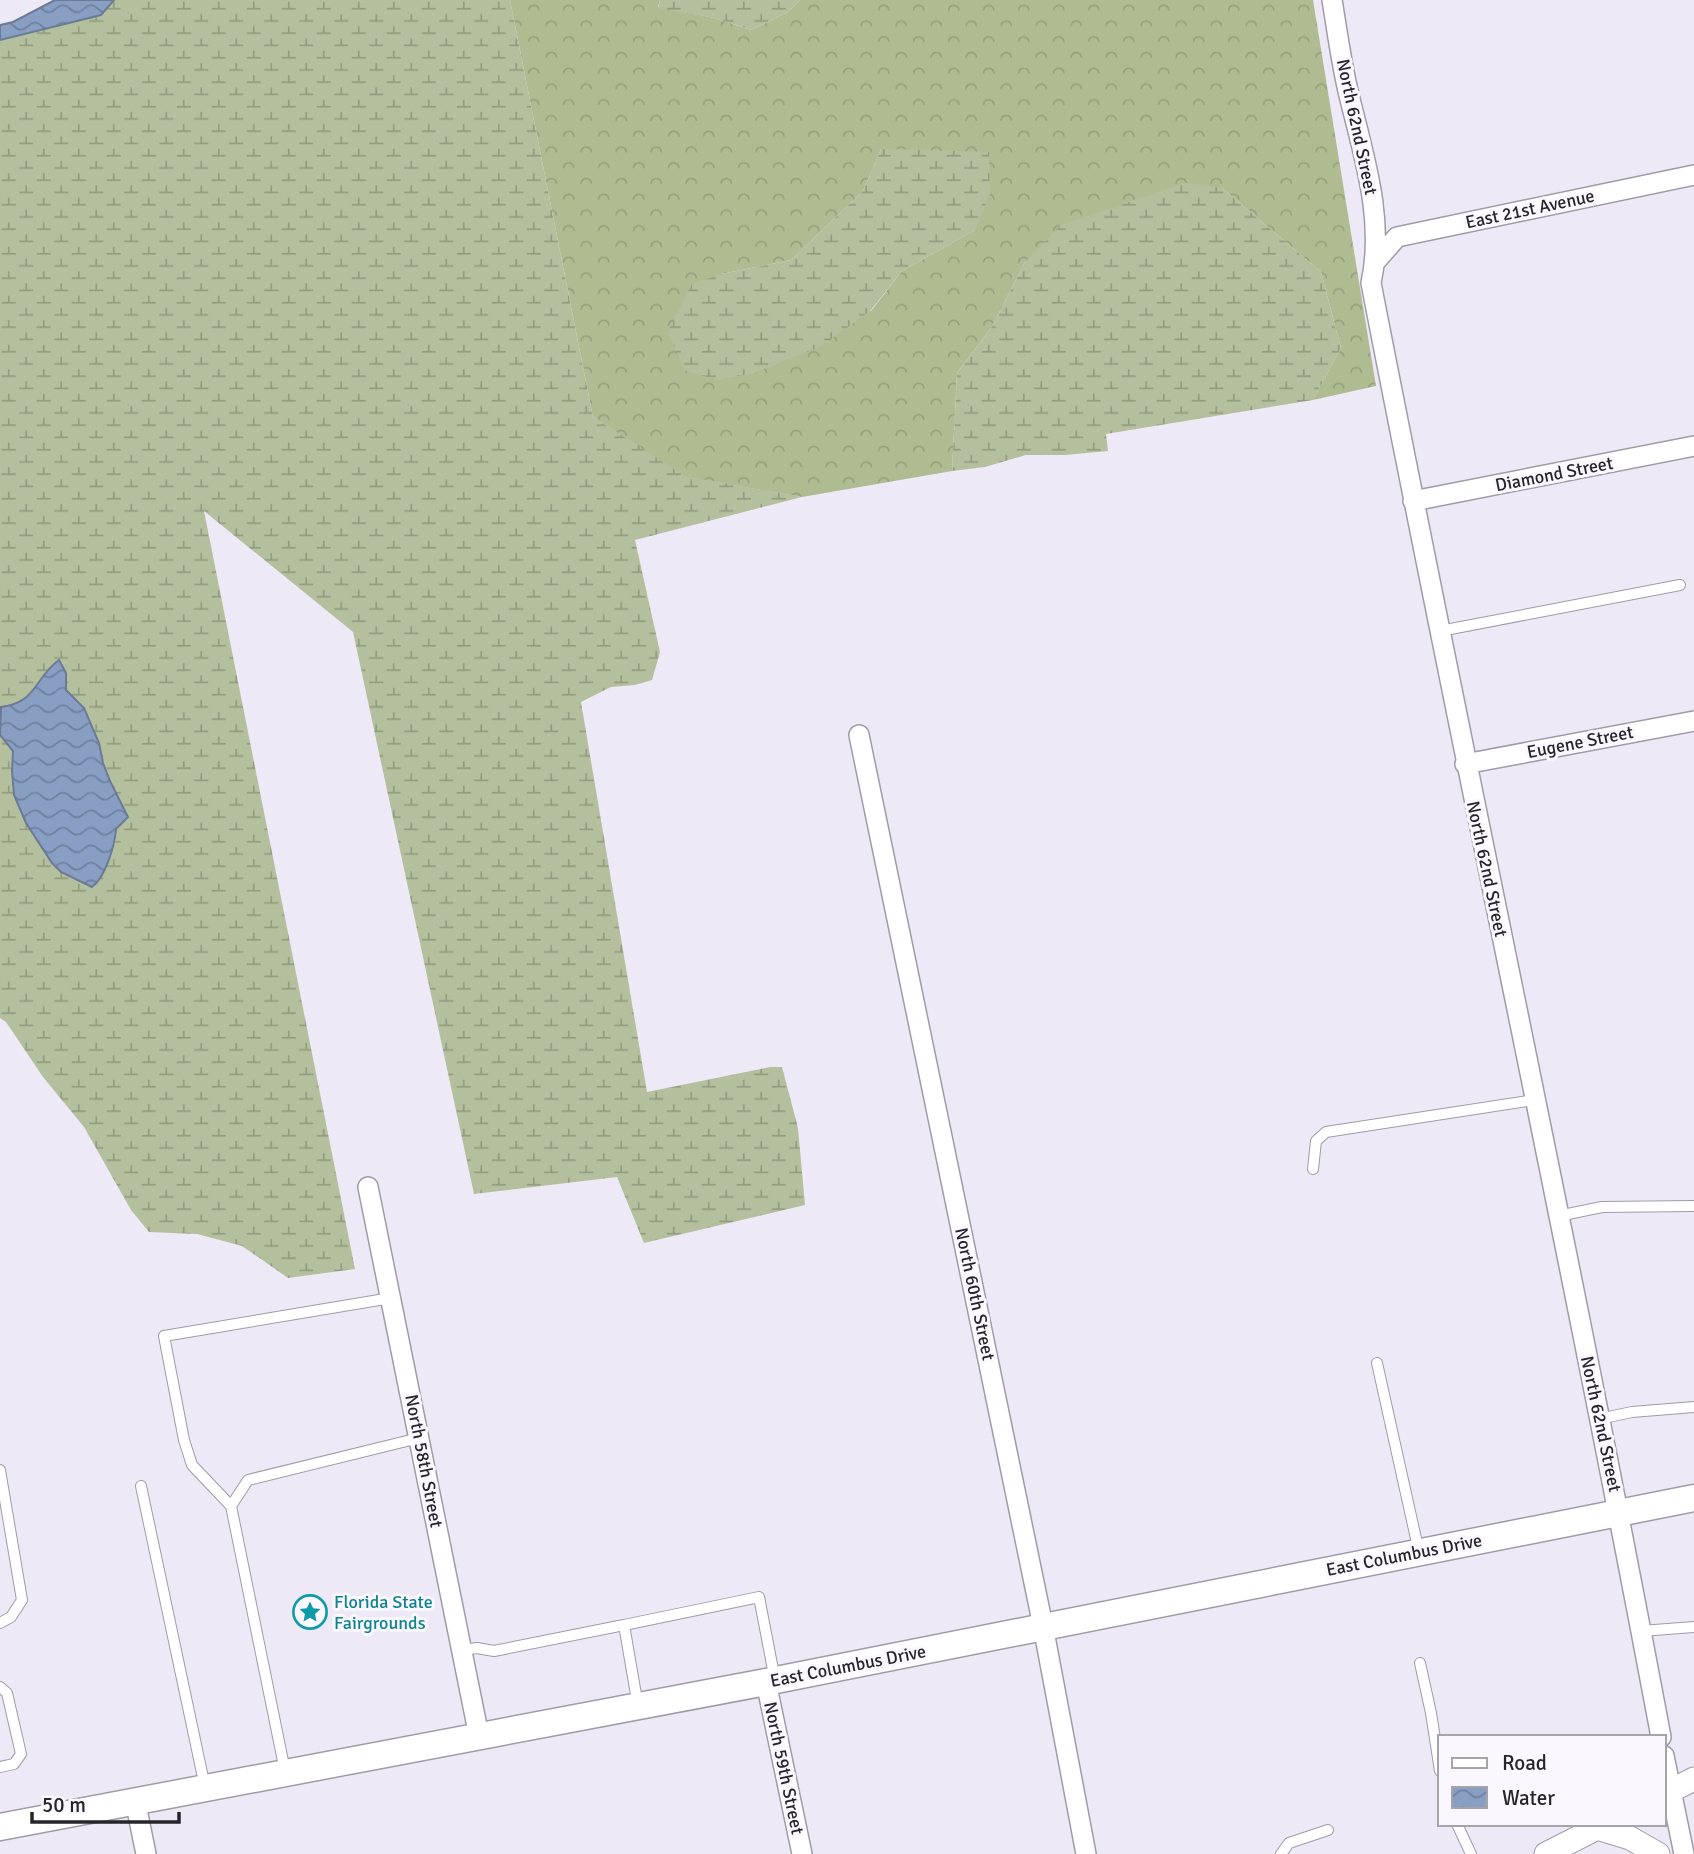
<svg xmlns="http://www.w3.org/2000/svg" width="1694" height="1854" font-family="Signika,sans-serif">
<style>
.forest{fill:url(#forest-crowns);fill-rule:evenodd}
.wetland{fill:url(#wetland-marsh)}
.water{fill:url(#water-waves);stroke:#6b7a95;stroke-width:2}
.lines{fill:none;stroke-linecap:round;stroke-linejoin:round}
.service-casing{stroke:#a09ba8;stroke-width:12}
.minor-casing{stroke:#a09ba8;stroke-width:22}
.tertiary-casing{stroke:#a09ba8;stroke-width:25}
.secondary-casing{stroke:#a09ba8;stroke-width:29}
.service{stroke:#fff;stroke-width:10}
.minor{stroke:#fff;stroke-width:19}
.tertiary{stroke:#fff;stroke-width:23}
.secondary{stroke:#fff;stroke-width:26}
.labels{text-anchor:middle;stroke-width:6;stroke-linejoin:round;paint-order:stroke}
.street-label{font-size:18px;fill:#26252a;stroke:#faf8fe}
.culture-label{font-size:18px;fill:#0d838f;stroke:#faf8fe;text-anchor:start}
</style>
<defs>
<pattern id="forest-crowns" width="20" height="18" patternUnits="userSpaceOnUse" patternTransform="scale(1.75)"><rect width="20" height="18" fill="#afbc92"/><path d="M2 6a3 3 0 1 1 6 0M12 15a3 3 0 1 1 6 0" fill="none" stroke="#96a17e"/></pattern>
<pattern id="wetland-marsh" width="20" height="14" patternUnits="userSpaceOnUse" patternTransform="scale(1.75)"><rect width="20" height="14" fill="#b4c09d"/><path d="M1 5h8M5 5V1M11 12h8M15 12V8" fill="none" stroke="#929c80"/></pattern>
<pattern id="water-waves" width="16" height="10" patternUnits="userSpaceOnUse" patternTransform="scale(1.75)"><rect width="16" height="10" fill="#889ec3"/><path d="M0 5q4-4 8 0t8 0" fill="none" stroke="#6f819f"/></pattern>
</defs>
<rect width="100%" height="100%" fill="#eee9f7"/>
<!-- forest -->
<path class="forest" d="M 510,0 L 660,0 L 658,7 L 715,18 L 751,30 L 788,12 L 800,0 L 1313,0 L 1376,386 L 1313,400 L 1341,348 L 1321,272 L 1222,188 L 1025,262 L 991,328 L 957,373 L 952,471 L 802,497 L 685,477 L 593,417 ZM 881,149 L 975,230 L 902,271 L 871,311 L 721,274 L 791,260 L 863,191 Z"/>
<!-- wetland -->
<path class="wetland" d="M 114,0 L 510,0 L 593,417 L 685,476 L 802,497 L 635,540 L 660,652 L 652,680 L 635,685 L 611,687 L 581,702 L 647,1092 L 770,1067 L 782,1067 L 798,1128 L 805,1205 L 644,1243 L 617,1177 L 474,1194 L 353,632 L 204,511 L 355,1269 L 288,1278 L 242,1246 L 197,1234 L 149,1232 L 131,1210 L 84,1127 L 43,1077 L 6,1022 L 0,1018 L 0,735 L 13,752 L 12,771 L 14,795 L 26,823 L 52,863 L 98,882 L 115,843 L 116,829 L 128,817 L 110,781 L 103,763 L 99,743 L 84,709 L 66,690 L 66,673 L 55,663 C 49,671 42,676 37,684 C 26,700 22,704 1,707 L 0,710 L 0,40 L 101,15 Z
M 660,0 L 800,0 L 788,12 L 751,30 L 715,18 L 658,8 Z
M 881,149 L 989,152 L 990,194 L 975,230 L 902,271 L 871,310 L 822,346 L 754,373 L 717,380 L 684,370 L 668,331 L 692,284 L 721,274 L 791,260 L 863,191 Z
M 1186,183 L 1222,188 L 1321,272 L 1341,348 L 1313,400 L 1106,434 L 1108,451 L 1065,455 L 1026,455 L 985,467 L 952,471 L 957,373 L 991,328 L 1025,262 L 1061,225 Z"/>
<!-- water -->
<path class="water" d="M 55,0 L 114,0 L 101,15 L 0,40 L 0,25 L 13,22 Z
M 59,660 L 66,673 L 66,690 L 84,708 L 99,743 L 103,763 L 110,781 L 128,817 L 116,829 C 115,845 105,878 92,887 L 61,872 L 52,863 L 26,823 L 14,795 L 12,771 L 13,751 L 0,735 L 1,707 C 37,703 34,678 59,660 Z"/>
<g class="lines">
<!-- service casing -->
<g class="service-casing">
<path id="service" d="M 1440,631 L 1680,585
M 1313,1169 L 1316,1141 L 1326,1132 L 1534,1100
M 1558,1216 L 1602,1207 L 1694,1206
M 1377,1363 L 1419,1552
M 1599,1419 L 1632,1412 L 1694,1407
M 0,1470 L 22,1600 L 11,1617 L 0,1623
M 141,1486 L 205,1787
M 231,1506 L 192,1465 L 184,1440 L 164,1336 L 391,1298
M 1641,1631 L 1694,1627
M 462,1650 L 477,1648 L 494,1651 L 624,1625
M 1420,1663 L 1431,1713 L 1440,1771
M 0,1687 L 7,1693 L 21,1754 L 14,1764 L 0,1767
M 638,1706 L 624,1625 L 759,1597 L 775,1680
M 285,1771 L 231,1506 L 248,1480 L 419,1438
M 1457,1824 L 1471,1854
M 1281,1854 L 1289,1843 L 1328,1830"/>
</g>
<!-- minor casing -->
<g class="minor-casing">
<path id="minor" d="M 1332,0 C 1337,30 1341,61 1348,91 C 1363,154 1385,218 1371,283 C 1465,768 1570,1251 1661,1737
M 1376,261 L 1397,237 L 1694,175
M 1413,501 L 1694,446
M 859,735 L 1043,1626 L 1086,1854
M 1465,764 L 1694,721
M 368,1187 L 479,1736
M 766,1682 L 802,1854
M 1664,1756 L 1684,1854
M 135,1800 L 146,1854"/>
</g>
<!-- tertiary casing -->
<g class="tertiary-casing">
<path id="tertiary" d="M 1664,1794 L 1694,1779
M 1597,1828 L 1630,1838 L 1658,1854
M 1546,1854 L 1605,1824"/>
</g>
<!-- secondary casing -->
<g class="secondary-casing">
<path id="secondary" d="M 0,1827 L 766,1682 L 1694,1498"/>
</g>
<!-- service -->
<use href="#service" class="service"/>
<!-- minor -->
<use href="#minor" class="minor"/>
<!-- tertiary -->
<use href="#tertiary" class="tertiary"/>
<!-- secondary -->
<use href="#secondary" class="secondary"/>
</g>
<!-- icons -->
<defs>
<g id="sight-ring" transform="scale(1.75)"><circle r="9.5" fill="#faf8fe" stroke="#0f9aa8" stroke-width="1.5"/><path d="M0-6L1.8-2.2L6-1.7L2.9 1.2L3.7 5.4L0 3.3L-3.7 5.4L-2.9 1.2L-6-1.7L-1.8-2.2Z" fill="#0f9aa8"/></g>
</defs>
<g fill-rule="evenodd">
<use href="#sight-ring" x="310" y="1612"/>
</g>
<g class="labels">
<!-- street labels -->
<g class="street-label">
<text transform="translate(1357 127) rotate(78)" y="6">North 62nd Street</text>
<text transform="translate(1530 209) rotate(-12)" y="6">East 21st Avenue</text>
<text transform="translate(1554 474) rotate(-11)" y="6">Diamond Street</text>
<text transform="translate(1580 742) rotate(-11)" y="6">Eugene Street</text>
<text transform="translate(1487 869) rotate(78)" y="6">North 62nd Street</text>
<text transform="translate(975 1294) rotate(78)" y="6">North 60th Street</text>
<text transform="translate(1601 1424) rotate(78)" y="6">North 62nd Street</text>
<text transform="translate(424 1461) rotate(79)" y="6">North 58th Street</text>
<text transform="translate(1404 1555) rotate(-11)" y="6">East Columbus Drive</text>
<text transform="translate(848 1666) rotate(-11)" y="6">East Columbus Drive</text>
<text transform="translate(784 1768) rotate(78)" y="6">North 59th Street</text>
</g>
<!-- culture labels -->
<g class="culture-label">
<text x="334" y="1608">Florida State<tspan x="334" dy="21">Fairgrounds</tspan></text>
</g>
</g>
<!-- legend -->
<rect x="1438" y="1735" width="228" height="91" fill="#faf8fe" stroke="#a5a4a9" stroke-width="2"/>
<rect x="1452" y="1758" width="35" height="10" fill="#ffffff" stroke="#a5a4a9" stroke-width="2"/>
<text x="1502" y="1770" font-size="21" fill="#26252a">Road</text>
<rect x="1452" y="1787" width="35" height="21" fill="url(#water-waves)" stroke="#a5a4a9" stroke-width="2"/>
<text x="1502" y="1805" font-size="21" fill="#26252a">Water</text>
<!-- scale -->
<path d="M32 1812v10h147v-10" fill="none" stroke="#26252a" stroke-width="3.5"/>
<text x="42" y="1812" font-size="21" fill="#26252a" stroke="#faf8fe" stroke-width="5" paint-order="stroke">50 m</text>
</svg>
